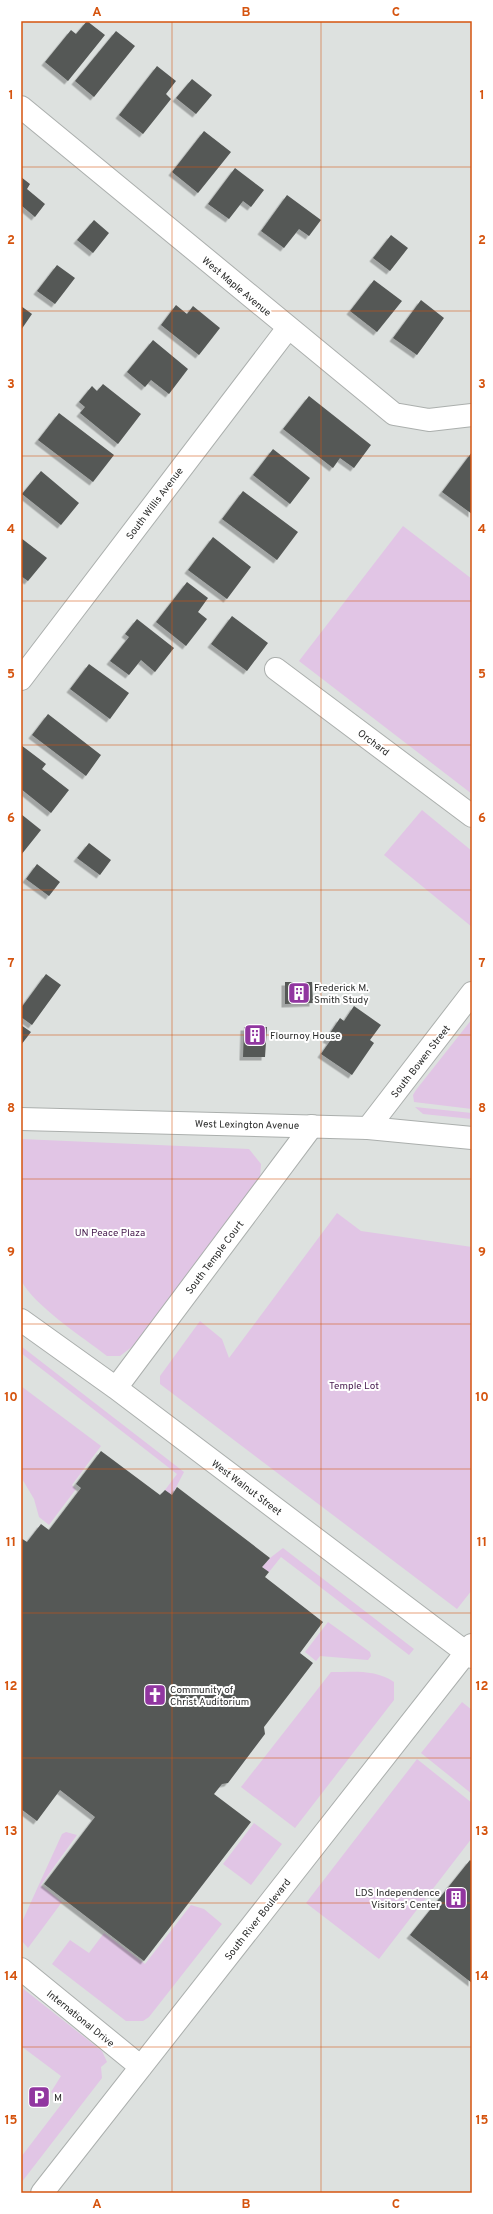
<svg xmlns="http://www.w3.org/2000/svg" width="493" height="2214" font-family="Overpass,sans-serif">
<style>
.green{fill:#e1c5e5}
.building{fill:#555856;filter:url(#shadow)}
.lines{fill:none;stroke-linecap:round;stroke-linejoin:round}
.street-casing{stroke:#abafad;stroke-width:24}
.secondary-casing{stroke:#abafad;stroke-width:24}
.street{stroke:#fff;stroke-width:22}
.secondary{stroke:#fff;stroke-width:22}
.grid{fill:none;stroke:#d5540f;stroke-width:1;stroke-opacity:0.55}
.labels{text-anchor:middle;stroke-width:4;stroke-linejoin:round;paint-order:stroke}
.street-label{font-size:10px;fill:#2a2b2a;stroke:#fff}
.poi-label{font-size:10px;fill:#2a2b2a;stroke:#fff;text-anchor:start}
.park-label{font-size:10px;fill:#461a4d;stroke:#fff}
.neatline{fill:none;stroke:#d5540f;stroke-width:1.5}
.grid-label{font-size:13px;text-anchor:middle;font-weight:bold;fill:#d5540f}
</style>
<defs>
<filter id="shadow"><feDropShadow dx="-3.5" dy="3.5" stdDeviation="0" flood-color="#0004"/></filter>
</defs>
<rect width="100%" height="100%" fill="#dde1df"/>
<!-- green -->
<path class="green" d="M 403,526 L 472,579 L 472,794 L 299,661 Z
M 422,810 L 472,851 L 472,927 L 384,855 Z
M 472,1019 L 472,1109 L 414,1102 L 413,1095 L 416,1090 Z
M 415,1107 L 472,1113 L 472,1119 L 423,1114 Z
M 21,1139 L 249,1149 L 261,1164 L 260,1180 L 137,1343 L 120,1356 L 107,1356 C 84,1338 33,1305 21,1280 Z
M 337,1213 L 361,1231 L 472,1247 L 472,1590 L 457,1609 L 160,1384 L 160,1376 L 200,1321 L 222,1339 L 229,1358 Z
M 21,1346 L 184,1472 L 172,1495 L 165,1490 L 177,1474 L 21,1353 Z
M 21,1386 L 101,1446 L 72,1485 L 76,1489 L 49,1525 L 39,1517 L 34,1499 L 21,1477 Z
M 283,1548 L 414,1649 L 409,1655 L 281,1557 L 269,1572 L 262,1567 L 270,1558 Z
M 328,1622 L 370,1652 L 371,1656 L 368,1660 L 320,1656 L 316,1661 L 305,1652 Z
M 331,1672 C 352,1672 376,1669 394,1682 L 394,1700 L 295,1828 L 241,1787 Z
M 462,1702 L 472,1710 L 472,1794 L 421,1753 Z
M 417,1759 L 472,1803 L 472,1838 L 379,1959 L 306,1903 Z
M 254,1823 L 282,1844 L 251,1885 L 223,1864 Z
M 66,1832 L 77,1835 L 41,1885 L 62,1902 L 28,1948 L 21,1940 L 21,1924 L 62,1834 Z
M 191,1905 L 204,1909 L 222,1924 L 149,2017 L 143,2021 L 126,2021 L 52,1964 L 70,1940 L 89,1953 L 104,1933 L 145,1964 Z
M 21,1987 L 102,2051 L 107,2062 L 101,2067 L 102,2078 L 21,2183 L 21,2157 L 63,2102 L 51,2092 L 61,2076 L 21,2046 Z"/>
<!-- building -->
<path class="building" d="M 87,21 L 105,35 L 68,81 L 45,62 L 71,30 L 76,34 Z
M 116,31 L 135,46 L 94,97 L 75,81 Z
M 157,66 L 176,81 L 166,94 L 171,99 L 143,134 L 119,115 Z
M 192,79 L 212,95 L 196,114 L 176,98 Z
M 204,131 L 231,152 L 198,193 L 172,172 Z
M 235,168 L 264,190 L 251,207 L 243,201 L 229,219 L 208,204 Z
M 21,177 L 30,184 L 27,189 L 45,204 L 35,217 L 22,206 L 21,208 Z
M 287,195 L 321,220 L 309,236 L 299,229 L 284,248 L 261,231 Z
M 94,220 L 109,233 L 93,253 L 77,240 Z
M 391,235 L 408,248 L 390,271 L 373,258 Z
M 57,265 L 75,278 L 55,304 L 37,291 Z
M 374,280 L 402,301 L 377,332 L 350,311 Z
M 421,300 L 444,318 L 417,355 L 393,338 Z
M 176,305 L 187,314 L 193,306 L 220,328 L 199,355 L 161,325 Z
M 21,306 L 32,314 L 21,330 Z
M 153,340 L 188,369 L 169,394 L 151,380 L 145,387 L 127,372 Z
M 103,384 L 141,414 L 118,444 L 80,413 L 85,407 L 79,402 L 92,386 L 97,391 Z
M 309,396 L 371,445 L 354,468 L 340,458 L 333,468 L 283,429 Z
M 59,413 L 114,455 L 93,482 L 38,440 Z
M 273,449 L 310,478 L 290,504 L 253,475 Z
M 472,452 L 472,514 L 442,492 Z
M 41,471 L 79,503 L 61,525 L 22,494 Z
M 243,491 L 298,532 L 277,560 L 222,519 Z
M 213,537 L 251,567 L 227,599 L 188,570 Z
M 21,538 L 47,558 L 28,581 L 21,576 Z
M 187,582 L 208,598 L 198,612 L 207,619 L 186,646 L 156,622 Z
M 232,616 L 268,643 L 247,671 L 211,644 Z
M 137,619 L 174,648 L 155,672 L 141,660 L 129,675 L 110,661 L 129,637 L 125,634 Z
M 89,664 L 129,693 L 110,719 L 70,689 Z
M 48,714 L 101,755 L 86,776 L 32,735 Z
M 21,745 L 46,764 L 42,769 L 69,790 L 51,813 L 21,789 Z
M 21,814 L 41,830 L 21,855 Z
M 89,843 L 111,860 L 100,875 L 77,858 Z
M 37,864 L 60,882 L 49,896 L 26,879 Z
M 46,974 L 61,985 L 32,1025 L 21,1017 L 21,1008 Z
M 285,982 L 312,982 L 313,1003 L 285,1004 Z
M 354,1006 L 381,1025 L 370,1040 L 374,1043 L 352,1075 L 321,1054 L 330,1041 L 326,1039 L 340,1018 L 344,1021 Z
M 21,1025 L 31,1032 L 21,1045 Z
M 244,1027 L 267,1027 L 265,1057 L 243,1057 Z
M 101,1451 L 160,1495 L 165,1490 L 172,1495 L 177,1487 L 248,1541 L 270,1558 L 262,1567 L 269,1572 L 265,1577 L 323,1622 L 300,1653 L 313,1663 L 264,1727 L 265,1734 L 228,1783 L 222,1784 L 214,1794 L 251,1822 L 144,1961 L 44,1884 L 95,1817 L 60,1790 L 37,1821 L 21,1809 L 21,1538 L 27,1542 L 41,1524 L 49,1530 L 81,1488 L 76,1484 Z
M 470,1860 L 472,1862 L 472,1983 L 410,1935 Z"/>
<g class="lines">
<!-- street casing -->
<g class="street-casing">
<path id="street" d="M 21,107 L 394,414 L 429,420 L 472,415
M 276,669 L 472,816
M 21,679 L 288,328
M 368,1128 L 472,993
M 21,1320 L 116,1388 L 472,1657
M 116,1388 L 312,1126
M 21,1969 L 141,2067
M 42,2193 L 472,1645"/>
</g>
<!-- secondary casing -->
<g class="secondary-casing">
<path id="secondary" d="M 21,1119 L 368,1128 L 472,1138"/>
</g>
<!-- street -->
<use href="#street" class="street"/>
<!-- secondary -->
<use href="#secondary" class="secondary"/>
</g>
<!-- grid -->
<path class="grid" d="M 172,21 L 172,2193M 321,21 L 321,2193M 21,167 L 472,167M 21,311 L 472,311M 21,456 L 472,456M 21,601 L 472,601M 21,745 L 472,745M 21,890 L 472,890M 21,1035 L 472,1035M 21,1179 L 472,1179M 21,1324 L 472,1324M 21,1469 L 472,1469M 21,1613 L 472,1613M 21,1758 L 472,1758M 21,1903 L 472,1903M 21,2047 L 472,2047"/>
<!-- icons -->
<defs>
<g id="building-square" transform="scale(1.15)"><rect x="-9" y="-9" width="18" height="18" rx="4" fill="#9136a0" stroke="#fff"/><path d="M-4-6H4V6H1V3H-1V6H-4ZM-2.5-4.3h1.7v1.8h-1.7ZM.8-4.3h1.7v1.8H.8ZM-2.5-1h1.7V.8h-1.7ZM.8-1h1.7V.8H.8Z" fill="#fff"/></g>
<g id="church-square" transform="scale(1.15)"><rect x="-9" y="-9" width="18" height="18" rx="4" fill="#9136a0" stroke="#fff"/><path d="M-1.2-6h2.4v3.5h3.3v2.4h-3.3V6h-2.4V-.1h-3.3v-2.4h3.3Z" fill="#fff"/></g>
<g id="parking-square" transform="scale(1.15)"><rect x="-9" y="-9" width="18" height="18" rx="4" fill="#9136a0" stroke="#fff"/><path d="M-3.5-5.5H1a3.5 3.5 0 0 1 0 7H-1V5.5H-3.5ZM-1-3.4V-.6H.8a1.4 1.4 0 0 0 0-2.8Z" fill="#fff"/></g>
</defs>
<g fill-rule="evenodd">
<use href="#building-square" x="299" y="993"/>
<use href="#building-square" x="255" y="1035"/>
<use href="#church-square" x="155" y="1695"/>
<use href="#building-square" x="456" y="1898"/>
<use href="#parking-square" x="39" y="2097"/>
</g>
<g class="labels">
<!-- street labels -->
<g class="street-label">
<text transform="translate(237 286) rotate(40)" y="4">West Maple Avenue</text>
<text transform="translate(154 503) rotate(-53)" y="4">South Willis Avenue</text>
<text transform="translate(374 742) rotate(37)" y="4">Orchard</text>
<text transform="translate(420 1061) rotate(-52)" y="4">South Bowen Street</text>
<text transform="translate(247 1124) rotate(1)" y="4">West Lexington Avenue</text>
<text transform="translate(214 1257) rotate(-53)" y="4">South Temple Court</text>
<text transform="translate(247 1487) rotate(37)" y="4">West Walnut Street</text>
<text transform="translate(257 1919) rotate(-52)" y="4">South River Boulevard</text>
<text transform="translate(81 2018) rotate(39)" y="4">International Drive</text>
</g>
<!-- poi labels -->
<g class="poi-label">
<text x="314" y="991">Frederick M.<tspan x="314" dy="12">Smith Study</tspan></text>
<text x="270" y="1039">Flournoy House</text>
<text x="170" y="1693">Community of<tspan x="170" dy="12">Christ Auditorium</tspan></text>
<text x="440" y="1896" text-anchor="end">LDS Independence<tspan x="440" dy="12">Visitors' Center</tspan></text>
<text x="54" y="2101">M</text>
</g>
<!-- park labels -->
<g class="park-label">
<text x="110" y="1236">UN Peace Plaza</text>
<text x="354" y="1389">Temple Lot</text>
</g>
</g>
<!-- border -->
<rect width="493" height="2214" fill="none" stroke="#ffffff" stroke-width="44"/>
<rect x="22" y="22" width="449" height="2170" class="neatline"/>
<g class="grid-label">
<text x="97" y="16">A</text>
<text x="246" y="16">B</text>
<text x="396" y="16">C</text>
<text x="11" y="99">1</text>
<text x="482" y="99">1</text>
<text x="11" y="244">2</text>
<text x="482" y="244">2</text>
<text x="11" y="388">3</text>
<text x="482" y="388">3</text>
<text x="11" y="533">4</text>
<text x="482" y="533">4</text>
<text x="11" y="678">5</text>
<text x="482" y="678">5</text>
<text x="11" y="822">6</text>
<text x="482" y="822">6</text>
<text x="11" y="967">7</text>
<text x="482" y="967">7</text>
<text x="11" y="1112">8</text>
<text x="482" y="1112">8</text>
<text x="11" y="1256">9</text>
<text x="482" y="1256">9</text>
<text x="11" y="1401">10</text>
<text x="482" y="1401">10</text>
<text x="11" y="1546">11</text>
<text x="482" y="1546">11</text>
<text x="11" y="1690">12</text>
<text x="482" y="1690">12</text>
<text x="11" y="1835">13</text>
<text x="482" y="1835">13</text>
<text x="11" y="1980">14</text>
<text x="482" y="1980">14</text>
<text x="11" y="2124">15</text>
<text x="482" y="2124">15</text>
<text x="97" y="2208">A</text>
<text x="246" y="2208">B</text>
<text x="396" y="2208">C</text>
</g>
</svg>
